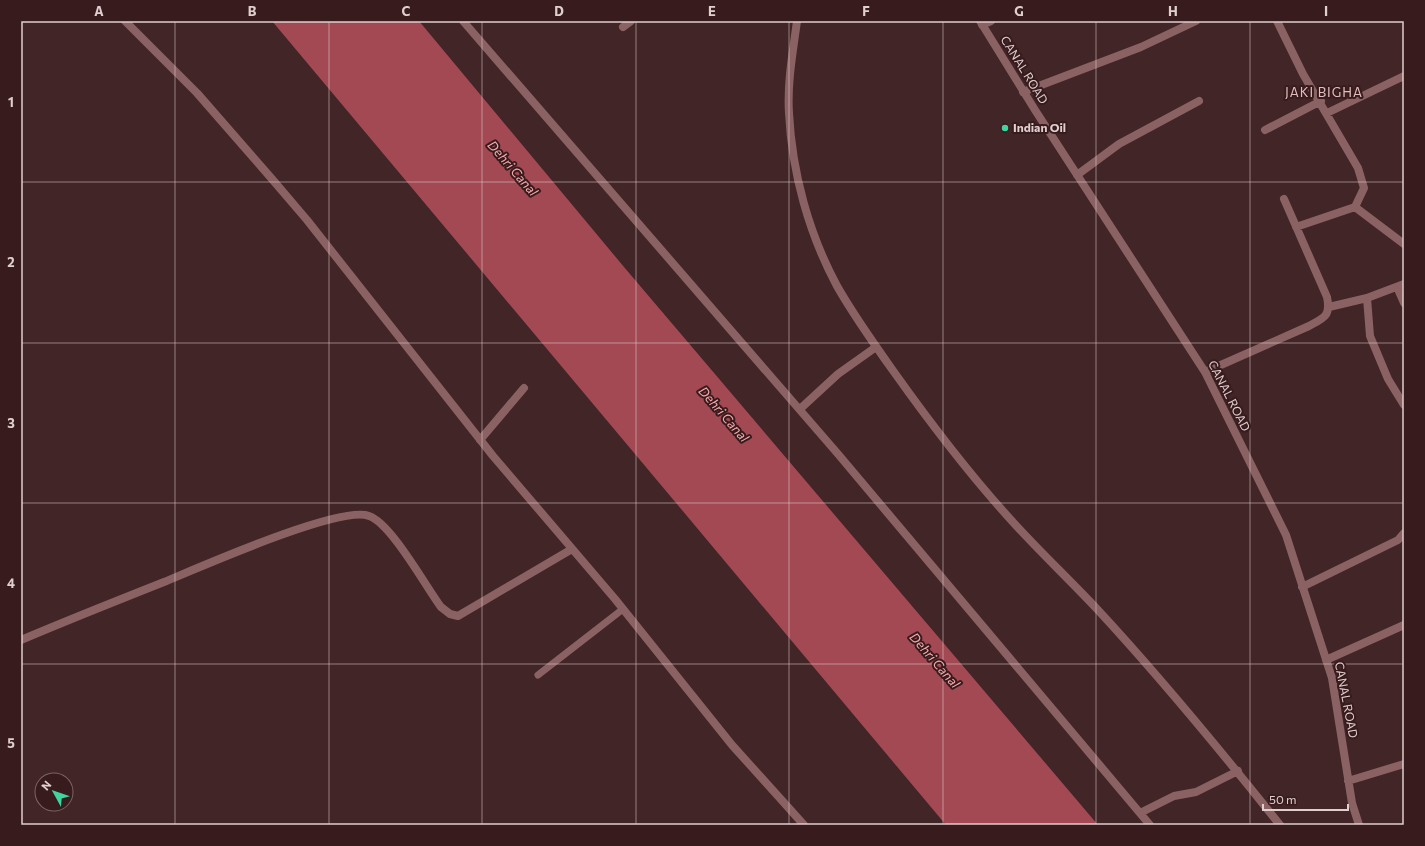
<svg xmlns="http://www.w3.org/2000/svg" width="1425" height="846" font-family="Commissioner,sans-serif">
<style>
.water{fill:#a34953}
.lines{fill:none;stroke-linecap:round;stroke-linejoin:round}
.service{stroke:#8b6264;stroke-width:7}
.minor{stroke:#8b6264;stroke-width:8}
.grid{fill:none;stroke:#e1cece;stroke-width:1;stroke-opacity:0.55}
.poi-dot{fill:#40d4a1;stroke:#371b1d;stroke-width:1.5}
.labels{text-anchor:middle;stroke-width:4;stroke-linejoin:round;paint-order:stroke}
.street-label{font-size:12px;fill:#e1cece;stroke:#371b1d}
.poi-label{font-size:12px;font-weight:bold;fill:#e1cece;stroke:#371b1d;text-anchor:start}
.neighbourhood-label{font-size:13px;letter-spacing:1px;fill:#e4bebf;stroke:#371b1d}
.water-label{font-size:13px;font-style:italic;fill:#f5aaae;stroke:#371b1d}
.neatline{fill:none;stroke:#e1cece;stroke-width:1.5}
.grid-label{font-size:13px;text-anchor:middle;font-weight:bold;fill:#e1cece}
</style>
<rect width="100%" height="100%" fill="#422527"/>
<!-- water -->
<path class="water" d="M 272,21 L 419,21 L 624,267 L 1098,825 L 946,825 Z"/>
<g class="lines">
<!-- service -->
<path class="service" d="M 538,675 L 623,609"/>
<!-- minor -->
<path class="minor" d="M 125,21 L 197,93 L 272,179 L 307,220 L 493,456 L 615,599 L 732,745 L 804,825
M 463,21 L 838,454 L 1150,825
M 797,21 C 793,51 787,83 789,113 C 792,173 809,234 837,286 C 854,316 874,344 894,372 C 931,424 969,474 1012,521 C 1039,551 1069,579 1097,609 C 1161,678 1221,751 1280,825
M 980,21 L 1035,110 L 1205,372 L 1286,535 L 1332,678 L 1352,803 L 1359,825
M 1277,21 L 1303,74 L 1358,168 L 1364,188 L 1355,207 L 1404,244
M 982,25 L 991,21
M 623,27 L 631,21
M 1023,92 L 1141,47 L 1196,21
M 1327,113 L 1404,76
M 1265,130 L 1321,101
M 1077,175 L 1119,144 L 1199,101
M 1296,227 L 1355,207
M 1397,287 L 1404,303
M 1367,298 L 1370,336 L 1388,379 L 1404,405
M 1329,307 L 1367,298 L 1404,284
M 1205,372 L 1309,326 C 1324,318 1331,316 1327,297 L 1284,199
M 800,409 L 838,374 L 876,347
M 480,440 L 524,388
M 1302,587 L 1398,540 L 1404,533
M 21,640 C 68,620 116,601 164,582 C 198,568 340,505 369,516 C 391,523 426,587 441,607 L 450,614 L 458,616 L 572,549
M 1326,660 L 1404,625
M 1348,781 L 1404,764
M 1140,813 L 1174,796 L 1196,792 L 1238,771"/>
</g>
<!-- grid -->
<path class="grid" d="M 175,21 L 175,825M 329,21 L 329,825M 482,21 L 482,825M 636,21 L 636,825M 789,21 L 789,825M 943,21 L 943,825M 1096,21 L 1096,825M 1250,21 L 1250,825M 21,182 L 1404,182M 21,343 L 1404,343M 21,503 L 1404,503M 21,664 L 1404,664"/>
<!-- markers -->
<circle class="poi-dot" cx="1005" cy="128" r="4"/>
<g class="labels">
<!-- street labels -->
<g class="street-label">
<text transform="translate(1024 70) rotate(58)" y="4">CANAL ROAD</text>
<text transform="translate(1229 396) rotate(63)" y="4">CANAL ROAD</text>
<text transform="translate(1346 700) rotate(79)" y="4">CANAL ROAD</text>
</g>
<!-- poi labels -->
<g class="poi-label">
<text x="1013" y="132">Indian Oil</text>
</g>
<!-- neighbourhood labels -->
<g class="neighbourhood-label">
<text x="1324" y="97">JAKI BIGHA</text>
</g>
<!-- water labels -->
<g class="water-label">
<text transform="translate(513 168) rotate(49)" y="5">Dehri Canal</text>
<text transform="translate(724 414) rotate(49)" y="5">Dehri Canal</text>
<text transform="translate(935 660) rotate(49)" y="5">Dehri Canal</text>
</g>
</g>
<!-- border -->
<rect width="1425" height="846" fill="none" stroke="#371b1d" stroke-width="44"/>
<!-- north arrow -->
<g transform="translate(54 792) rotate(310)"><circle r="19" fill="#371b1d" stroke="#7b6364"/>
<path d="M0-3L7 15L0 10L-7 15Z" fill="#40d4a1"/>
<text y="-6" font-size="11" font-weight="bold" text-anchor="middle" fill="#e1cece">N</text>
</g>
<!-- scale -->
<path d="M1263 804v6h85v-6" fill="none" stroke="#e1cece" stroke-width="2"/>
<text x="1269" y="804" font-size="12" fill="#e1cece" stroke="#371b1d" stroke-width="3" paint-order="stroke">50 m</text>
<rect x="22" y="22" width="1381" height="802" class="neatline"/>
<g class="grid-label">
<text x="99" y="16">A</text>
<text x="252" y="16">B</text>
<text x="406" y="16">C</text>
<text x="559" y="16">D</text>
<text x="712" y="16">E</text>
<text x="866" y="16">F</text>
<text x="1019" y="16">G</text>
<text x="1173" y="16">H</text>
<text x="1326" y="16">I</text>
<text x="11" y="107">1</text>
<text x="11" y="267">2</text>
<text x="11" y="428">3</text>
<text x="11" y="588">4</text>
<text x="11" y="748">5</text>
</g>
</svg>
